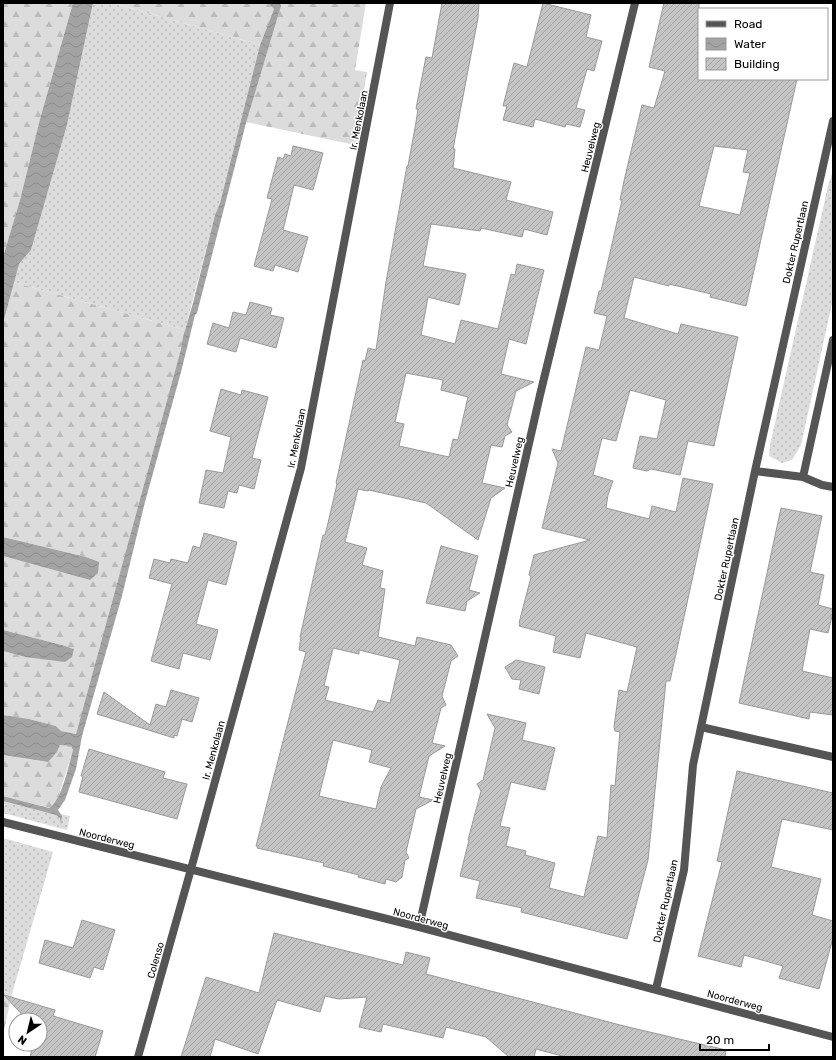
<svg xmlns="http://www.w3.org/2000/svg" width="836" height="1060" font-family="Rubik,sans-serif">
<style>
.grass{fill:url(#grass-dots)}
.forest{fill:url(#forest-firs)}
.water{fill:url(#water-waves)}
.building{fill:url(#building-hatch);stroke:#999;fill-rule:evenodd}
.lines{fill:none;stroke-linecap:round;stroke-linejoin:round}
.street{stroke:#555;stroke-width:8}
.labels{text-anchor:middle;stroke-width:3;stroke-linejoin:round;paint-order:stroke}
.street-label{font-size:10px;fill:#000;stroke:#fff}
</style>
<defs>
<pattern id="grass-dots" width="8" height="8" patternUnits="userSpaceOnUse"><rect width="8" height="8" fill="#dcdcdc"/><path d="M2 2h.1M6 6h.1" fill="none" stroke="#bbb" stroke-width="1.8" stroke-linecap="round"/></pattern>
<pattern id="forest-firs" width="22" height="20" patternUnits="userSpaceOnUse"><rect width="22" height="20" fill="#dcdcdc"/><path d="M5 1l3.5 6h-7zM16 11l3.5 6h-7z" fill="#bbb"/></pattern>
<pattern id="water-waves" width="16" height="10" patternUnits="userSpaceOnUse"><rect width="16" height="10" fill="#a3a3a3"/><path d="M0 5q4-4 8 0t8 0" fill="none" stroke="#8b8b8b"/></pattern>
<pattern id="building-hatch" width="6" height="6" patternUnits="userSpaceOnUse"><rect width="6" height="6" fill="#c4c4c4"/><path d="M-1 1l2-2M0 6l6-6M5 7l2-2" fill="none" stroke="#a7a7a7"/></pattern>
</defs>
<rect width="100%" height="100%" fill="#fff"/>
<!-- grass -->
<path class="grass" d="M 93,3 L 113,3 L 260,45 L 220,203 L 215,215 L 185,330 L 13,282 L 19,264 L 31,250 L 67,125 Z
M 833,170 L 833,299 L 801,445 L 792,460 L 782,463 L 769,456 L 770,445 L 828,186 Z
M 3,801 L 56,815 L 60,818 L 62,816 L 60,814 L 70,816 L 67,830 L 3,813 Z
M 3,838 L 53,852 L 12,994 L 3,991 Z"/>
<!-- forest -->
<path class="forest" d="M 3,3 L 73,3 L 40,119 L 20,200 L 3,257 Z
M 113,3 L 268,3 L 274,9 L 260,45 Z
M 280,3 L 366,3 L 355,70 L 367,72 L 355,145 L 246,122 L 279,13 Z
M 13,282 L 185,330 L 181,349 L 76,734 L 61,731 L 56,726 L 29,719 L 3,715 L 3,651 L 25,657 L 74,649 L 62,645 L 3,630 L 3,556 L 90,580 L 99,563 L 86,557 L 3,537 L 3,323 Z
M 60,745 L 71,746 L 73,750 L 57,801 L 53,806 L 50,808 L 3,796 L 3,755 L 47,762 L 57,752 Z
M 3,991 L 12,994 L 3,1035 Z"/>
<!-- water -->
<path class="water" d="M 73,3 L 93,3 L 67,125 L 31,250 L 19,264 L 3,323 L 3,257 L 20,200 L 40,119 Z
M 268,3 L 280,3 L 281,6 L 246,123 L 197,313 L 195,315 L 181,372 L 145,502 L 122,596 L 82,736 L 76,769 L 65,800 L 58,810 L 62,816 L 61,825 L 60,818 L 56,815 L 3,801 L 3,796 L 49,808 C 62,801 69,763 73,750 L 71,746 L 60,745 L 57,752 L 48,762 L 3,755 L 3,715 L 29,719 L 56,726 L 61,731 L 76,734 L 181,349 L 183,337 L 193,303 L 215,215 L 220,203 L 260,45 L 274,9 Z
M 3,537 L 86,557 L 99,562 L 98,573 L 90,580 L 3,556 Z
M 3,630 L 62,645 L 74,649 L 72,657 L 65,662 L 25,657 L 3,651 Z"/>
<!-- building -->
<path class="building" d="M 442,3 L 479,3 L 478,18 L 453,149 L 455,149 L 453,168 L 511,182 L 506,200 L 553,212 L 547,235 L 524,229 L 522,237 L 481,228 L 480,231 L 431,224 L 423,266 L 466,274 L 459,305 L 428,297 L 421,335 L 455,344 L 461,320 L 498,329 L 511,274 L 515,275 L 517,264 L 544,270 L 526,344 L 509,339 L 501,374 L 534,382 L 516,391 L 507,425 L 512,432 L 505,436 L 502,447 L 491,445 L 482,483 L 505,488 L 491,498 L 478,540 L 426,503 L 369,490 L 368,491 L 358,489 L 345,542 L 367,548 L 362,565 L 383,571 L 380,588 L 385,589 L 378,637 L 415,646 L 417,637 L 451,645 L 458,656 L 451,661 L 442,696 L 446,705 L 441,708 L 432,743 L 445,746 L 429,756 L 419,797 L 433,800 L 416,809 L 406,852 L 409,858 L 405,860 L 402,877 L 396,882 L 386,879 L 385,884 L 358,877 L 359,875 L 323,866 L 324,863 L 257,848 L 258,846 L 256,846 L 306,652 L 299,650 L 301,637 L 300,637 L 323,535 L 325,535 L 328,523 L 337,484 L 336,483 L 363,360 L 365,361 L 368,348 L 376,350 L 386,282 L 407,166 L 408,166 L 416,122 L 418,109 L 416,109 L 420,87 L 426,57 L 432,58 ZM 406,373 L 443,380 L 441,390 L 468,397 L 458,440 L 453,439 L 449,457 L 399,446 L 404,424 L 395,422 ZM 333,648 L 359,654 L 359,650 L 400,660 L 390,703 L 378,700 L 373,712 L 325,700 L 329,687 L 324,686 ZM 333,740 L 372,750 L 369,762 L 391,768 L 381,787 L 376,809 L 319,796 Z
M 543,3 L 591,15 L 586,37 L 602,41 L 594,71 L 587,69 L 576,108 L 585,110 L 580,127 L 566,124 L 565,127 L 535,119 L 533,127 L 503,120 L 507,106 L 503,106 L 514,63 L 527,67 Z
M 664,3 L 699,3 L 699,79 L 797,79 L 746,306 L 710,297 L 711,294 L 669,284 L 669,286 L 634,277 L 624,318 L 678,334 L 681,324 L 738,337 L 714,446 L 688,441 L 680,475 L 651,469 L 647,471 L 633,468 L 640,436 L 657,439 L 666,400 L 630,390 L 616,441 L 602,438 L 593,475 L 613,481 L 608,495 L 606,508 L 649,519 L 652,506 L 676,512 L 683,478 L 713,484 L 670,681 L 666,681 L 648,860 L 627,939 L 521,912 L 522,908 L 476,898 L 480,881 L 460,876 L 469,840 L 468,840 L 481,791 L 477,784 L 483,780 L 495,728 L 487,714 L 526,723 L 522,740 L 555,748 L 545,790 L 511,782 L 500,826 L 510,828 L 506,846 L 526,851 L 525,855 L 555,863 L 549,888 L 584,897 L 598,836 L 607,838 L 611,785 L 615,786 L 620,732 L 615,731 L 614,727 L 619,690 L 627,692 L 637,647 L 586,633 L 580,658 L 553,652 L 556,636 L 519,626 L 520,623 L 519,623 L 531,577 L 529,575 L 534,555 L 590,540 L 542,528 L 558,463 L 552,449 L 561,451 L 586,347 L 599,350 L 607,316 L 594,313 L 599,291 L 601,291 L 612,244 L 622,200 L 620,200 L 624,181 L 642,105 L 654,108 L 665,71 L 649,67 ZM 714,146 L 748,150 L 743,172 L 750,173 L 740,215 L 699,206 Z
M 293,146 L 323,153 L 313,190 L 294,185 L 283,230 L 308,237 L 298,272 L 275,265 L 273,271 L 254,266 L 272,199 L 267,198 L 278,157 L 283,159 L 285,154 L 291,156 Z
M 250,302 L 272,308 L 270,315 L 284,318 L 276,348 L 240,338 L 236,352 L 207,344 L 213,323 L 229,328 L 233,312 L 246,315 Z
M 221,389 L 241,395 L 242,390 L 268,397 L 252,458 L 261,460 L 254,489 L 239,485 L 237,493 L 228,491 L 224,508 L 199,503 L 206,470 L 223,473 L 231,437 L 210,431 Z
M 781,508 L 822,516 L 810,572 L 824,575 L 818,605 L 833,609 L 833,612 L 828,633 L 810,629 L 802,671 L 833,678 L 833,715 L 810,712 L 809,719 L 739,703 Z
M 204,533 L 237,542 L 226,585 L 208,580 L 196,624 L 218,630 L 210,660 L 183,653 L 179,669 L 151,661 L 172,584 L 149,578 L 154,559 L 170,563 L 171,559 L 188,563 L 193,546 L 200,548 Z
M 441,546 L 478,556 L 469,590 L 480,593 L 467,601 L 465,611 L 426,603 Z
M 516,660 L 545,667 L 539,694 L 519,689 L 521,680 L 512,679 L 505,667 Z
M 171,690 L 199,698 L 192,722 L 182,719 L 177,736 L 174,735 L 174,738 L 97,714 L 104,692 L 150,725 L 156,704 L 166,707 Z
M 89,749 L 165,772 L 163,778 L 187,784 L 177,819 L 79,792 L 83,776 L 81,776 Z
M 737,771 L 833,793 L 833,830 L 782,819 L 771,867 L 821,879 L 812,915 L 833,921 L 833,938 L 819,989 L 779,978 L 783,966 L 744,955 L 741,967 L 698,956 L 722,862 L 717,861 Z
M 82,920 L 115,930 L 103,970 L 94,967 L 90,978 L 39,963 L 45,940 L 73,948 Z
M 274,933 L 403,965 L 406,952 L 430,958 L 426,974 L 624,1026 L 726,1050 L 725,1057 L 566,1057 L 536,1049 L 534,1057 L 509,1057 L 486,1037 L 446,1027 L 443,1038 L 383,1024 L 381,1032 L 359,1027 L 367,997 L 339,999 L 325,996 L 320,1012 L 277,1000 L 258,1054 L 215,1039 L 210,1057 L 181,1057 L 206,977 L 259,993 Z
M 4,995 L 55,1010 L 53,1016 L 103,1031 L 95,1057 L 30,1057 L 33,1044 L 40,1044 L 40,1020 L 27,1020 Z"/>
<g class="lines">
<!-- street -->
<path class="street" d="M 755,471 L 803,477 L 822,485 L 833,487
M 803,477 L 833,340
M 701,727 L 833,757
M 3,822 L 419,927 L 833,1037
M 419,927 L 540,395 L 635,3
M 656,989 L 684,870 L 693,765 L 755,471 L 833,121
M 138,1057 L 191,869 L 301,468 L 390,3"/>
</g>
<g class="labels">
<!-- street labels -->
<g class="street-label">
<text transform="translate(358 120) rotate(-79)" y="4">Ir. Menkolaan</text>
<text transform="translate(590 147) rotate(-76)" y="4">Heuvelweg</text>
<text transform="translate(795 242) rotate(-77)" y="4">Dokter Rupertlaan</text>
<text transform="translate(296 438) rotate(-79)" y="4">Ir. Menkolaan</text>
<text transform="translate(514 462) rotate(-77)" y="4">Heuvelweg</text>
<text transform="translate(726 559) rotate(-78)" y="4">Dokter Rupertlaan</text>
<text transform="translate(213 750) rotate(-75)" y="4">Ir. Menkolaan</text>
<text transform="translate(442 778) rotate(-77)" y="4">Heuvelweg</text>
<text transform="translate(107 838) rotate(14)" y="4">Noorderweg</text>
<text transform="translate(665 901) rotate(-78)" y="4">Dokter Rupertlaan</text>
<text transform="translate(421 918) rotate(15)" y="4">Noorderweg</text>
<text transform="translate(155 960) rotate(-74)" y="4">Colenso</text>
<text transform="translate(735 1000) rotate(15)" y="4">Noorderweg</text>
</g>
</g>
<!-- border -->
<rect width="836" height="1060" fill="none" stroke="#000000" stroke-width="8"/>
<!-- legend -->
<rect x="698" y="8" width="130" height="72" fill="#ffffff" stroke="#999999"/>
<rect x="706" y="21" width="20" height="6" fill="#555555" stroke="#999999"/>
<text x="734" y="28" font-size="12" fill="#000000">Road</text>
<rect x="706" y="38" width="20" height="12" fill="url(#water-waves)" stroke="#999999"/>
<text x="734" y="48" font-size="12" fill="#000000">Water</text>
<rect x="706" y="58" width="20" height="12" fill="url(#building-hatch)" stroke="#999999"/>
<text x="734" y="68" font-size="12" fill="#000000">Building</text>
<!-- north arrow -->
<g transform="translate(28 1032) rotate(215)"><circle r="19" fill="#ffffff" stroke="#999999"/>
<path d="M0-3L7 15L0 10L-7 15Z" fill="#000000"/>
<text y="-6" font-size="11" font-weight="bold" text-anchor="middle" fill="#000000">N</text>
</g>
<!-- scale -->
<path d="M700 1044v6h69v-6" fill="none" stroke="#000000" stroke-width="2"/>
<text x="706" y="1044" font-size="12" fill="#000000" stroke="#ffffff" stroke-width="3" paint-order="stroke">20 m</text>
</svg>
